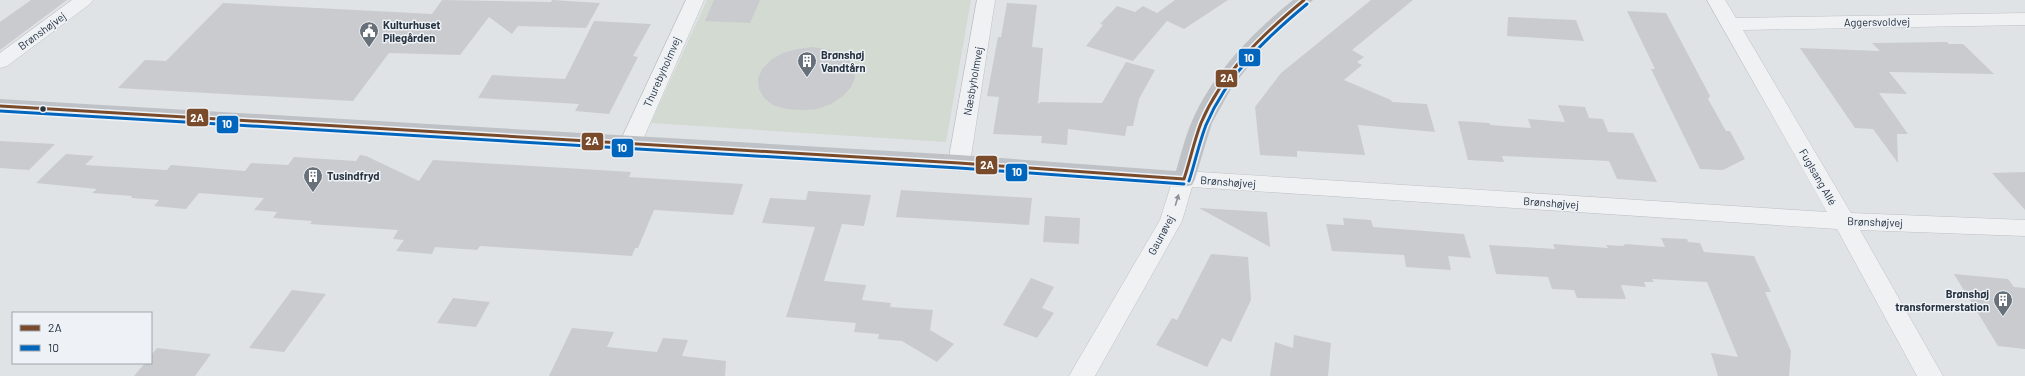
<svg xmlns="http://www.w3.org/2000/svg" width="2025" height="376" font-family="Barlow,sans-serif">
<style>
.green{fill:#d2dad1}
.building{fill:#c9cbce}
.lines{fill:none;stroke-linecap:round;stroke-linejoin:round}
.street-casing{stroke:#bec1c4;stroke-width:1}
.street{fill:#f0f1f3;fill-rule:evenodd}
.secondary{fill:#bec2c6;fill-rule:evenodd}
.bus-1-casing{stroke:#eef2f6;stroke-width:6}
.bus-2-casing{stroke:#eef2f6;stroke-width:6}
.bus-1{stroke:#7a4b2a;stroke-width:3}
.bus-2{stroke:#0065bd;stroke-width:3}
.oneway{fill:#8c929a}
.bus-dot{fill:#273340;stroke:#eef2f6;stroke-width:1.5}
.labels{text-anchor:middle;stroke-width:3;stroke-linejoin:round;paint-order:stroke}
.street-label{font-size:11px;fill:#273340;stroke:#eef2f6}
.poi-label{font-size:11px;font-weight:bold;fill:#273340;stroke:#eef2f6;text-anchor:start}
.line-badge{stroke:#eef2f6;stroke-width:1.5}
.badge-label{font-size:11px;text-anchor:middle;font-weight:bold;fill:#fff}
</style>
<rect width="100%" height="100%" fill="#e0e3e6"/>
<!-- green -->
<path class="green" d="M 707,0 L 971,0 L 946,142 L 651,123 Z"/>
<!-- building -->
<path class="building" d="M 31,0 L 67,0 L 0,50 L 0,22 Z
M 442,0 L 551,2 L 552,0 L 600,3 L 586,28 L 518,26 L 512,34 L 489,17 L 460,55 L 389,53 L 353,101 L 118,88 L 145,60 L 166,61 L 223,3 L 432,14 Z
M 714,0 L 760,0 L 750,23 L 705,21 Z
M 1175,0 L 1228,0 L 1184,29 L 1167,21 L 1133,61 L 1086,46 L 1103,25 L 1100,24 L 1117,6 L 1135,12 L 1143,6 L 1157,13 Z
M 1371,0 L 1413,0 L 1352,50 L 1364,57 L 1357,62 L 1362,65 L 1344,80 L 1391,100 L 1392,102 L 1427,104 L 1435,132 L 1358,125 L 1365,155 L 1297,151 L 1297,157 L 1260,155 L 1255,107 L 1281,73 Z
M 1007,3 L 1037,5 L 1032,47 L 1043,48 L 1038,104 L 1041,102 L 1102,103 L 1126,62 L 1155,70 L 1139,99 L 1133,126 L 1127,126 L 1125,136 L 1068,129 L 1067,145 L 1041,143 L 1042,136 L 993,134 L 999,97 L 987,96 L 998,37 L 1001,37 Z
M 1627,11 L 1666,13 L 1710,96 L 1708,99 L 1726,131 L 1730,131 L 1745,159 L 1723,170 L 1700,169 L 1651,69 L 1655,69 Z
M 1508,17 L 1576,20 L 1584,41 L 1507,36 Z
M 594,21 L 651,24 L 633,56 L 638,57 L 609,114 L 575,111 L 579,104 L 478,98 L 492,75 L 565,79 Z
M 1947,42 L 1949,44 L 1963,44 L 1994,74 L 1889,72 L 1907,94 L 1879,93 L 1908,134 L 1897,134 L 1898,163 L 1873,129 L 1855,128 L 1800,48 L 1880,51 L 1872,43 Z
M 812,47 L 826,49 L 839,53 L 849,59 L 854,68 L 855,78 L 851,87 L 843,96 L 831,104 L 817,109 L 801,110 L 786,109 L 773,105 L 764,98 L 759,89 L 758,79 L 762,69 L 771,60 L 783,53 L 797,49 Z
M 1558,105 L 1585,107 L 1589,118 L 1603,119 L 1608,132 L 1633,133 L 1657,182 L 1617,179 L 1609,161 L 1502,156 L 1504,162 L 1468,160 L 1458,121 L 1489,123 L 1491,125 L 1531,128 L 1528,119 L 1565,122 Z
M 0,141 L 55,144 L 29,170 L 0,168 Z
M 66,154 L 94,156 L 85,165 L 167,170 L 171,165 L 245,171 L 251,163 L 288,165 L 294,157 L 356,161 L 360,155 L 366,156 L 419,181 L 433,160 L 631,172 L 629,177 L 743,184 L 733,215 L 654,210 L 638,248 L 635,248 L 632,256 L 480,246 L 477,250 L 435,247 L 432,254 L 396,251 L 404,240 L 393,239 L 398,230 L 310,224 L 312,221 L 273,218 L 277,212 L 254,210 L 264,198 L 199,193 L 186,209 L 154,206 L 159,200 L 131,198 L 132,196 L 92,193 L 97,189 L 36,183 Z
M 2025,172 L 2025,210 L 1992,173 Z
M 901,190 L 1032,198 L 1029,225 L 896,217 Z
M 808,191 L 871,195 L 864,226 L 842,224 L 824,281 L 866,285 L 862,300 L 891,303 L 890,307 L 933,310 L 930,330 L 954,344 L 937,362 L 902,341 L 878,339 L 879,334 L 854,332 L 856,323 L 786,317 L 815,227 L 762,223 L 770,198 L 806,200 Z
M 1199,208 L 1267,212 L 1270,247 Z
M 1045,216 L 1080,218 L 1079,244 L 1043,242 Z
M 1343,218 L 1371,220 L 1373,227 L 1464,234 L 1471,258 L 1448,256 L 1451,270 L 1406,267 L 1404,255 L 1332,251 L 1326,224 L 1344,225 Z
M 1661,238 L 1687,239 L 1688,242 L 1700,243 L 1704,252 L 1754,256 L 1771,292 L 1765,292 L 1791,351 L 1789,376 L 1718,376 L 1711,353 L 1738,357 L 1707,282 L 1652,279 L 1654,282 L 1644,282 L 1646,287 L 1621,285 L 1626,299 L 1577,298 L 1574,290 L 1552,289 L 1548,277 L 1496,274 L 1489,245 L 1555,249 L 1553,244 L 1608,248 L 1606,245 L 1623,246 L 1625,244 L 1665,247 Z
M 1211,254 L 1248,257 L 1251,300 L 1231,342 L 1222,338 L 1207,367 L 1156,345 L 1172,318 L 1177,320 Z
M 1954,274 L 2008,279 L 2014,287 L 2025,288 L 2025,349 L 1998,346 Z
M 1031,278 L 1054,287 L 1042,308 L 1054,313 L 1037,338 L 1003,325 Z
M 292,290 L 326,294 L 284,352 L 249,348 Z
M 453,298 L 490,302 L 476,327 L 437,323 Z
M 572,328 L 614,332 L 607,347 L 657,352 L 663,338 L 688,340 L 682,356 L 726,361 L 725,376 L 549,376 Z
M 1294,335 L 1331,343 L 1328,376 L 1270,376 L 1275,342 L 1293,348 Z
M 157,348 L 211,354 L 195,376 L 134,376 L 145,363 L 151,363 L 151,355 Z"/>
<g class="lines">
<!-- street casing -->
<g class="street-casing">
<path id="street" d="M 72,0 L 93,0 L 90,4 L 7,66 L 0,68 L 0,53 Z
M 686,0 L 704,0 L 641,144 L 637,149 L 630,151 L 623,149 L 619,144 Z
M 977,0 L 995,0 L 970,163 L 967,168 L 959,171 L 951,168 L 948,163 Z
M 1707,0 L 1725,0 L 1736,18 L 2025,13 L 2025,25 L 1743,30 L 1851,213 L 2025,220 L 2025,236 L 1860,230 L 1943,376 L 1917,376 L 1837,229 L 1192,187 L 1182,221 L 1095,376 L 1069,376 L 1160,220 L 1173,179 L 1176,173 L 1184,171 L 1827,212 Z"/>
</g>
<!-- street -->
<use href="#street" class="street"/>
<!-- secondary -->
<path class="secondary" d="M 1293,0 L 1313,0 L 1268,42 L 1232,87 L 1212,123 L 1195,179 L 1192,185 L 1184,187 L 959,171 L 0,113 L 0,99 L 959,155 L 1176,171 C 1181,154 1185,137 1192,121 C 1213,73 1252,33 1293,0 Z"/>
<!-- bus-1 casing -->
<g class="bus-1-casing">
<path id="bus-1" d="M 0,106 L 959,163 L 1184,179
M 1184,179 C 1190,161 1194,141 1201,123 C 1222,73 1263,34 1304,0"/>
</g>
<!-- bus-2 casing -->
<g class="bus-2-casing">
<path id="bus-2" d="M 0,111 L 959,168 L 1184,184
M 1189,181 C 1195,163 1199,143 1206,125 C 1227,75 1266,38 1307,4"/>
</g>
<!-- bus-1 -->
<use href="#bus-1" class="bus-1"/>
<!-- bus-2 -->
<use href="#bus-2" class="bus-2"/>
</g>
<!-- one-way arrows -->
<defs><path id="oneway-solid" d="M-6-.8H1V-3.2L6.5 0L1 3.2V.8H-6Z"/></defs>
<use class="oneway" href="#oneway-solid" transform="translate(1177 200) rotate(-73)"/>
<!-- icons -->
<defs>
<g id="civic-pin" transform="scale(1)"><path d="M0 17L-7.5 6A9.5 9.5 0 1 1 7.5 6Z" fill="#68717a" stroke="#eef2f6"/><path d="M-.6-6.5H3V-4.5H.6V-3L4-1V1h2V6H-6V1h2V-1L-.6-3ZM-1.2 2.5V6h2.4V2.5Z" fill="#fff"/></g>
<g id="building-pin" transform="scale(1)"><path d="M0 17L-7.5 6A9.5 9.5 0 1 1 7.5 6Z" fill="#68717a" stroke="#eef2f6"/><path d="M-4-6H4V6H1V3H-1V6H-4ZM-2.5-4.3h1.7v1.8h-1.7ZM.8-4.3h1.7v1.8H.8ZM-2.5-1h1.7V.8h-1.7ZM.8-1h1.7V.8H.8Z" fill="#fff"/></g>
</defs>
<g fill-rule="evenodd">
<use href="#civic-pin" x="369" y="31"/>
<use href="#building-pin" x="807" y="61"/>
<use href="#building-pin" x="313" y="176"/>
<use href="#building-pin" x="2003" y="300"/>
</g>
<!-- markers -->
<circle class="bus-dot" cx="43" cy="109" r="3.5"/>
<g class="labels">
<!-- street labels -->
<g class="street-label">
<text transform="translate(1877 22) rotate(-1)" y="4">Aggersvoldvej</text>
<text transform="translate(42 31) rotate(-36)" y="4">Brønshøjvej</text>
<text transform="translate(662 72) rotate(-66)" y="4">Thurebyholmvej</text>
<text transform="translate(973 81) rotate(-80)" y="4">Næsbyholmvej</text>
<text transform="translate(1818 177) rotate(60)" y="4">Fuglsang Allé</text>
<text transform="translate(1228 182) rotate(4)" y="4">Brønshøjvej</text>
<text transform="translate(1551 203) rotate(4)" y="4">Brønshøjvej</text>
<text transform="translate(1875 222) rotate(2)" y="4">Brønshøjvej</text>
<text transform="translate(1161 235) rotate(-62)" y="4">Gaunøvej</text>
</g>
<!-- poi labels -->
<g class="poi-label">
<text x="383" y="29">Kulturhuset<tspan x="383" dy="13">Pilegården</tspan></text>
<text x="821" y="59">Brønshøj<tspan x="821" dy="13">Vandtårn</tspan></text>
<text x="327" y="180">Tusindfryd</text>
<text x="1989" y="298" text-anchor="end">Brønshøj<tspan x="1989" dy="13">transformerstation</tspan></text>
</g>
</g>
<g class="line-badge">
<rect x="1238" y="48" width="23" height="19" rx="4" fill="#0065bd"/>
<rect x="1215" y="69" width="23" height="19" rx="4" fill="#7a4b2a"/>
<rect x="186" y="108" width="23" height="19" rx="4" fill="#7a4b2a"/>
<rect x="216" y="115" width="23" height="19" rx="4" fill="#0065bd"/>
<rect x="581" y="132" width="23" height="19" rx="4" fill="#7a4b2a"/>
<rect x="611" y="138" width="23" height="20" rx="4" fill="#0065bd"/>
<rect x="975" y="155" width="23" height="20" rx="4" fill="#7a4b2a"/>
<rect x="1005" y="163" width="23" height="19" rx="4" fill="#0065bd"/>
</g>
<g class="badge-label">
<text x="1249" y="62">10</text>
<text x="1227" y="82">2A</text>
<text x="197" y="122">2A</text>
<text x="227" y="128">10</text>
<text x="592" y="145">2A</text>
<text x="622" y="152">10</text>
<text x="987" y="169">2A</text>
<text x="1017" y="176">10</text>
</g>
<!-- legend -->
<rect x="12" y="312" width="140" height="52" fill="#eef2f6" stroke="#9ea6ad"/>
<rect x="20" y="325" width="20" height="6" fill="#7a4b2a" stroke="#9ea6ad"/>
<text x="48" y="332" font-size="12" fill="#273340">2A</text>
<rect x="20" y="345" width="20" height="6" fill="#0065bd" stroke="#9ea6ad"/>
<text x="48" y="352" font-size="12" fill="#273340">10</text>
</svg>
